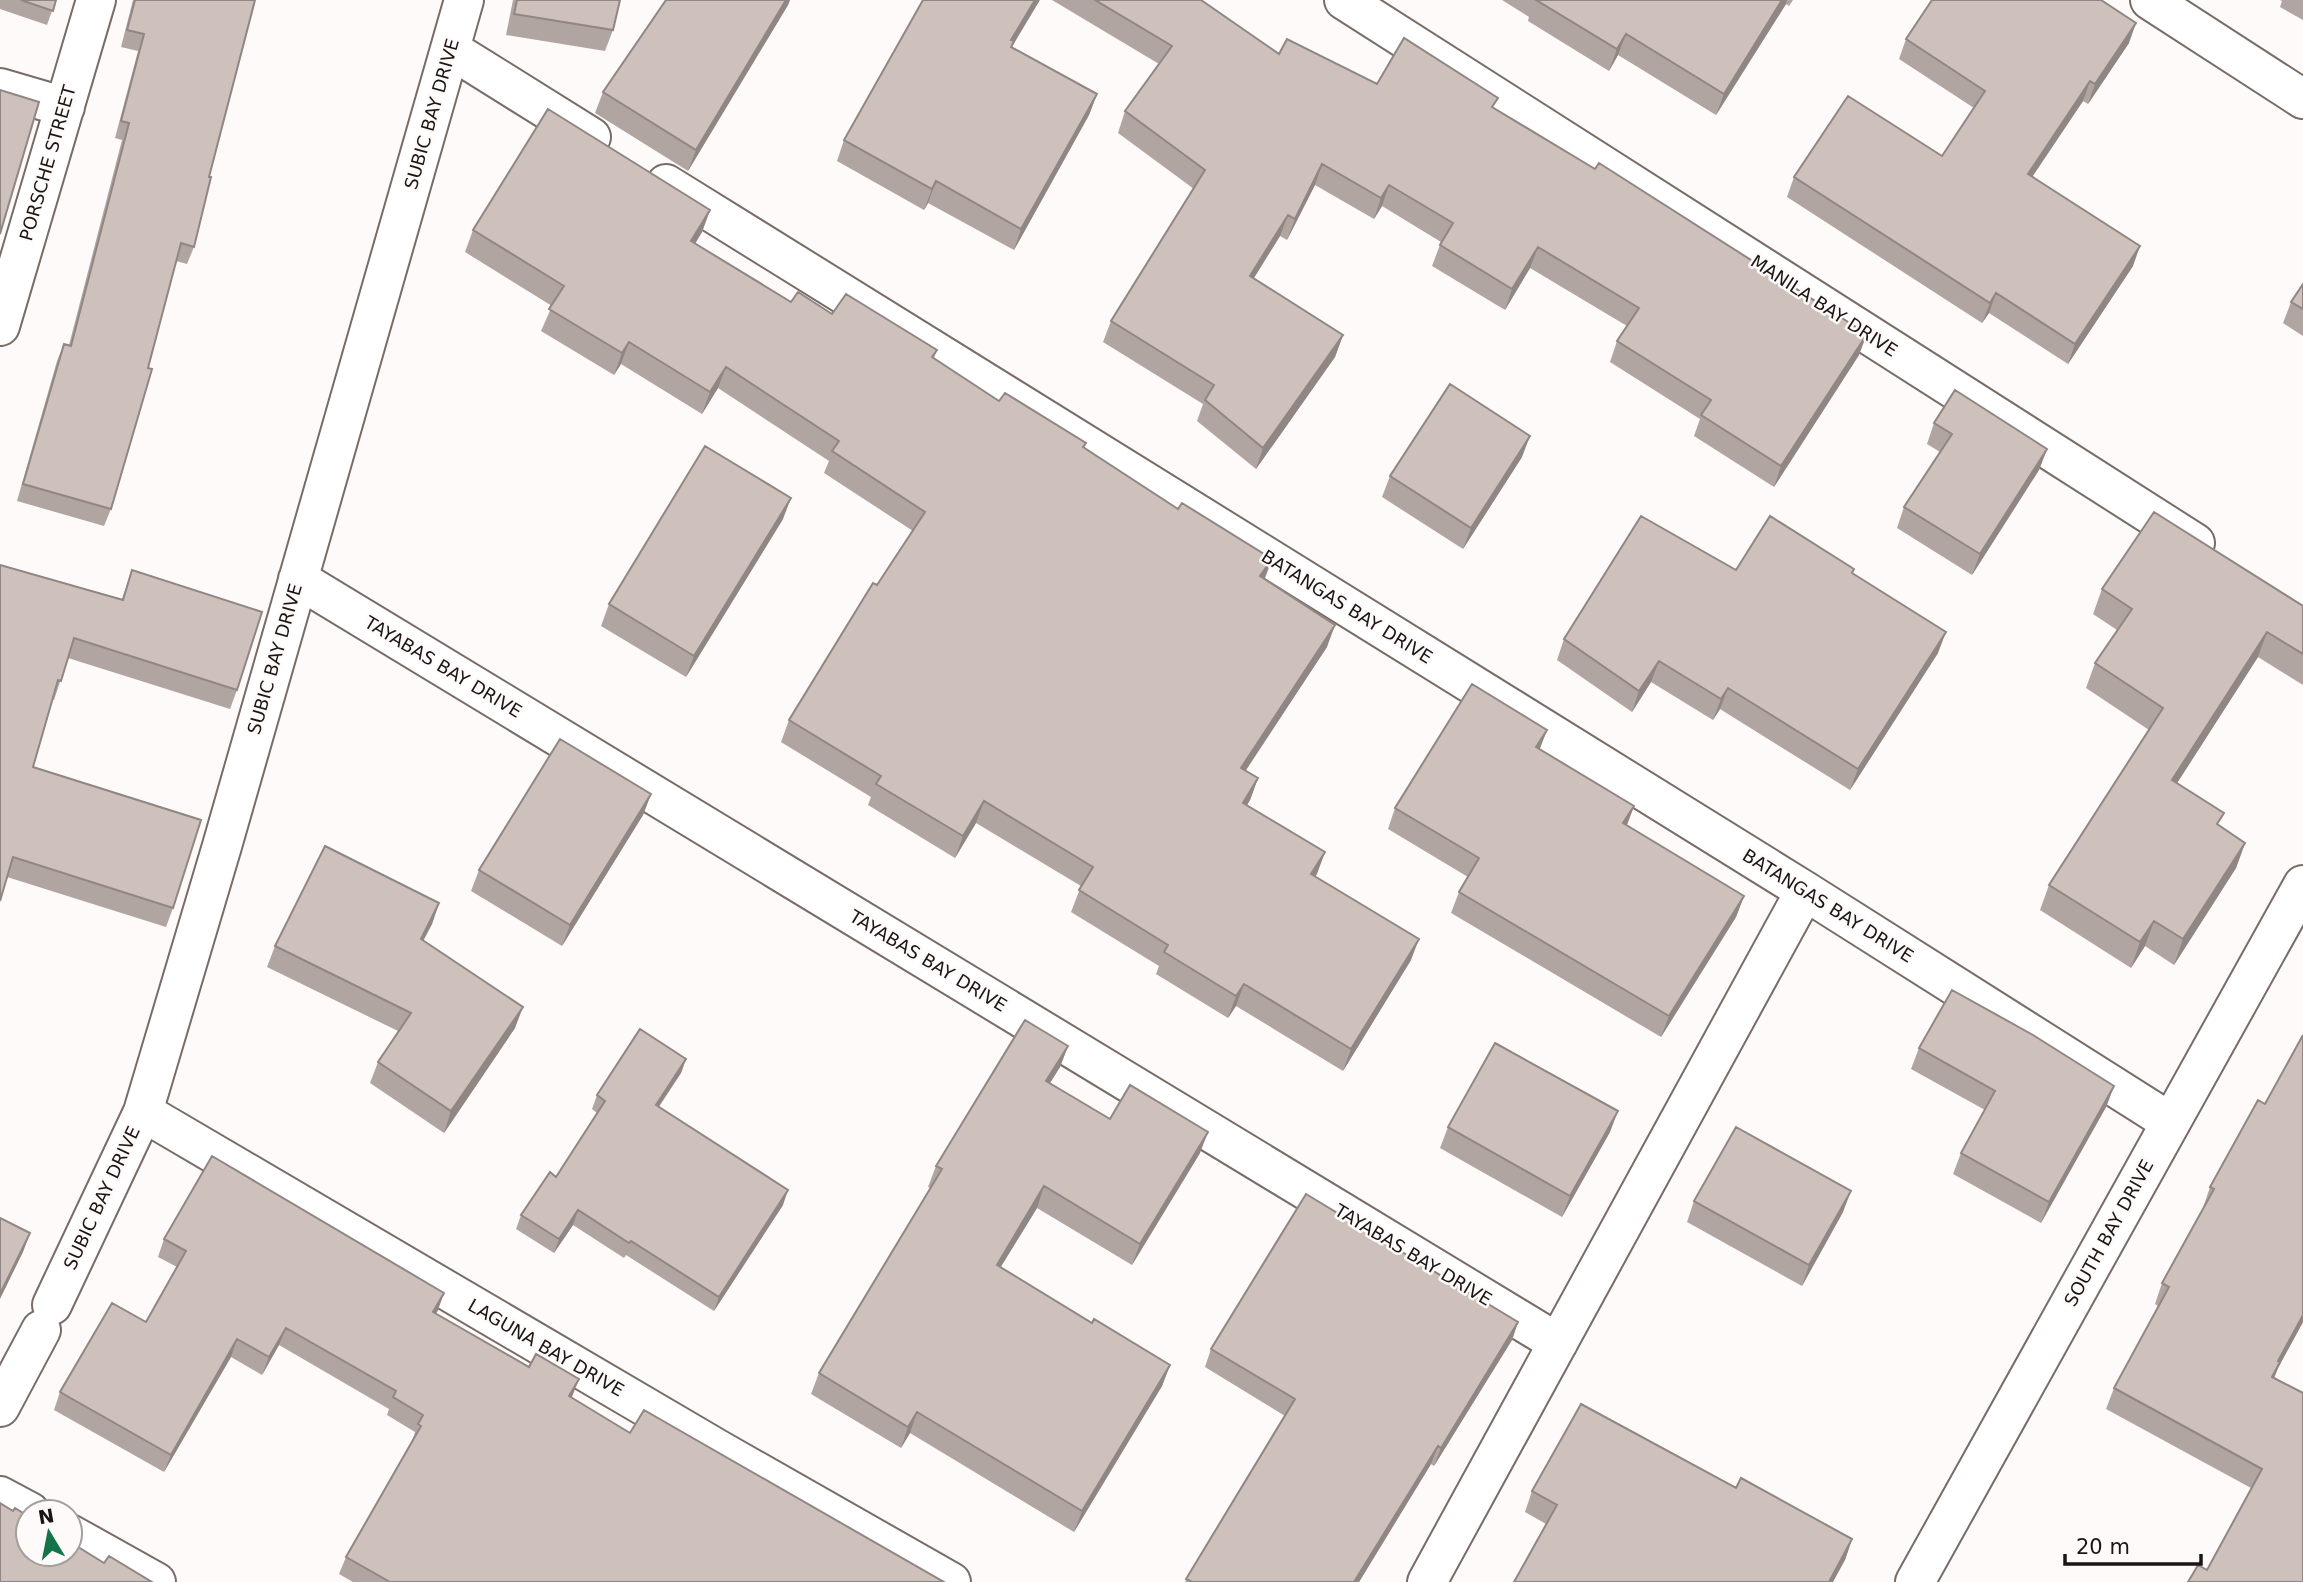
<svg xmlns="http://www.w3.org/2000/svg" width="2303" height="1582" font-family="'DejaVu Sans',sans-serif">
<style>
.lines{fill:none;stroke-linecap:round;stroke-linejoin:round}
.minor-casing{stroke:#796c67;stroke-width:42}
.minor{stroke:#fff;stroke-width:38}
.wall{fill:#b1a5a1}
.shaded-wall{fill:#908683}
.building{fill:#cec0bb;stroke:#908683;stroke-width:2}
.labels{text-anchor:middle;stroke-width:5;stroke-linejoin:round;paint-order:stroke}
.street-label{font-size:18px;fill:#1b1614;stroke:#fdfaf9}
</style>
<rect width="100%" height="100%" fill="#fdfaf9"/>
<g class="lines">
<!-- minor casing -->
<g class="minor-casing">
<path id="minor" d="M 1344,0 L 2195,543
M 2150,0 L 2303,99
M 450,49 L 591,137
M 0,88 L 65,107
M 666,184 L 1805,891 L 2170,1122
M 0,326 L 96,0
M 298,579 L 1558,1343
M 143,1112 L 719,1450 L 951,1582
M 52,1305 L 143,1112 L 222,846 L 464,0
M 0,1407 L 41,1330
M 0,1496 L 30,1512
M 70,1534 L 156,1582
M 1427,1582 L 1805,891
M 1915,1582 L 2303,885"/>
</g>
<!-- minor -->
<use href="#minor" class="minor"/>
</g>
<!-- wall -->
<path class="wall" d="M 0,0 L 56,0 L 47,25 L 0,9 Z
M 133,0 L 255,0 L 209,177 L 194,247 L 187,264 L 176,261 L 111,509 L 104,526 L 17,501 L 57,361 L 64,344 L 69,345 L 122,140 L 115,138 L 138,51 L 121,47 Z
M 513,0 L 620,0 L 613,30 L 605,51 L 506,35 Z
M 666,0 L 790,0 L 788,5 L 688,171 L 595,113 L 603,92 Z
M 1052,0 L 1201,0 L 1279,54 L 1377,84 L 1494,108 L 1859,355 L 1774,487 L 1694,436 L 1700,419 L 1610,362 L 1617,341 L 1627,326 L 1530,268 L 1505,310 L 1432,266 L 1441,242 L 1382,206 L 1374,219 L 1315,185 L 1287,240 L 1280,236 L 1254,278 L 1343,335 L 1335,357 L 1256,469 L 1197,421 L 1203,404 L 1103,342 L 1111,321 L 1194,189 L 1118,133 L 1125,111 L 1159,64 Z
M 1502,0 L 1793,0 L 1789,6 L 1786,4 L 1716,115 L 1618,55 L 1609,71 L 1528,21 L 1529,17 Z
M 2280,0 L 2303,0 L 2303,20 L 2280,7 L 2282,1 Z
M 1906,39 L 2129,43 L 2088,104 L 2083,101 L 2033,176 L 2133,266 L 2068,364 L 1989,313 L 1982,323 L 1787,197 L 1794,177 L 1942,156 L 1974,108 L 1899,59 Z
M 1013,45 L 1012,47 L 1097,94 L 1089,115 L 1014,250 L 928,203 L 924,210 L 837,161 L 844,140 Z
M 710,210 L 702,232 L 695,244 L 791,302 L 832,314 L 937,350 L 934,358 L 999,401 L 1086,443 L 1084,448 L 1265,579 L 1327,647 L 1245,770 L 1258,778 L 1250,800 L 1247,805 L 1325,852 L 1315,876 L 1411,960 L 1343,1071 L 1236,1006 L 1228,1018 L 1156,974 L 1159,966 L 1071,912 L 1081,886 L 976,823 L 955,858 L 868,805 L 871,797 L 781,742 L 789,720 L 913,531 L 824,473 L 829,461 L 718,388 L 702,414 L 621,364 L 614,375 L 541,331 L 552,306 L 465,252 L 473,230 Z
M 2303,284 L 2303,336 L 2283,323 L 2291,302 Z
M 1934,423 L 2047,449 L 2039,470 L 1972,575 L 1897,528 L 1904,507 L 1940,452 L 1927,444 Z
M 1522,457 L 1463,549 L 1382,497 L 1390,476 Z
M 783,519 L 686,677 L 601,626 L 609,604 Z
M 0,565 L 122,599 L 132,570 L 237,690 L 230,709 L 68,658 L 54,700 L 53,700 L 33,767 L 173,908 L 166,927 L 7,877 Z
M 1736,570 L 1852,573 L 1938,653 L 1850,790 L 1720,709 L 1713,720 L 1651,682 L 1632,712 L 1557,660 L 1564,639 Z
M 2102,589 L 2303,606 L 2303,685 L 2258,657 L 2177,783 L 2219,825 L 2245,843 L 2236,868 L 2174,965 L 2145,946 L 2131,968 L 2040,910 L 2049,885 L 2149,730 L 2086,688 L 2095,663 L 2117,630 L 2093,614 Z
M 1547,730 L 1539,750 L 1634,806 L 1627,825 L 1744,896 L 1736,917 L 1661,1037 L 1451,913 L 1459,892 L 1468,877 L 1388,829 L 1395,808 Z
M 651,794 L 643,815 L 562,946 L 471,891 L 479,870 Z
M 439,903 L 432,924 L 423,941 L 515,1028 L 444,1133 L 370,1083 L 378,1062 L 398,1031 L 267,967 L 275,946 Z
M 2303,1035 L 2303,1322 L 2278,1368 L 2274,1378 L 2303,1393 L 2303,1582 L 2188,1582 L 2198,1565 L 2207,1570 L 2251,1488 L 2106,1409 L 2114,1388 L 2158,1306 L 2155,1304 L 2162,1283 L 2203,1208 L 2210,1187 L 2258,1100 L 2265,1104 Z
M 1068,1046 L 1060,1067 L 1050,1083 L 1110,1119 L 1200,1153 L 1132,1265 L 1037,1208 L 1000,1268 L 1092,1323 L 1170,1365 L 1162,1386 L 1074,1532 L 910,1433 L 901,1448 L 811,1394 L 819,1373 L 931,1188 L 928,1187 L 936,1166 Z
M 1919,1048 L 2114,1086 L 2106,1107 L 2041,1223 L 1953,1174 L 1961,1153 L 1985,1110 L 1911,1069 Z
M 686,1059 L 681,1073 L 659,1107 L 783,1205 L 714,1311 L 626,1255 L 624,1258 L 573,1225 L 554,1253 L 516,1229 L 521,1215 L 556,1177 L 597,1113 L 592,1109 L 597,1095 Z
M 1448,1127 L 1610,1132 L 1562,1217 L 1440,1148 Z
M 1694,1201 L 1843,1212 L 1802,1286 L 1687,1222 Z
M 164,1239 L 438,1310 L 436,1314 L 630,1433 L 944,1582 L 353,1582 L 339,1574 L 346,1557 L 412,1442 L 415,1432 L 387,1415 L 389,1409 L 279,1345 L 262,1375 L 231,1357 L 164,1472 L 54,1410 L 60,1392 L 146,1322 L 177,1267 L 158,1257 Z
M 1518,1322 L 1512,1340 L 1434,1466 L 1431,1464 L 1359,1582 L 1185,1582 L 1285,1416 L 1205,1367 L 1211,1349 Z
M 1736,1488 L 1852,1539 L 1845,1560 L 1546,1524 L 1525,1512 L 1532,1491 Z"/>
<!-- shaded-wall -->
<path class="shaded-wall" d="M 786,0 L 790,0 L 788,5 L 688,171 L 696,150 Z
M 1035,0 L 1040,0 L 1013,45 L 1007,62 L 1011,40 Z
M 1782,0 L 1787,0 L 1786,4 L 1716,115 L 1724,94 Z
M 2136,23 L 2129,43 L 2088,104 L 2095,84 Z
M 1626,34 L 1618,55 L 1609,71 L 1617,49 Z
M 2090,81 L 2083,101 L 2021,193 L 2028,174 Z
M 1097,94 L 1089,115 L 1014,250 L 1021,229 Z
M 1322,164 L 1315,185 L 1287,240 L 1295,219 Z
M 936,181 L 928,203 L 924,210 L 932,189 Z
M 1389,185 L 1382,206 L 1374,219 L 1381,198 Z
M 710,210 L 702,232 L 683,263 L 691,241 Z
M 1288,215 L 1280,236 L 1242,297 L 1250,276 Z
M 2140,246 L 2133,266 L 2068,364 L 2075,344 Z
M 1538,247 L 1530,268 L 1505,310 L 1512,289 Z
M 1996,293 L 1989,313 L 1982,323 L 1990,303 Z
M 1867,334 L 1859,355 L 1774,487 L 1781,466 Z
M 1343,335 L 1335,357 L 1256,469 L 1263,448 Z
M 629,342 L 621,364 L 614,375 L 622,353 Z
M 726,367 L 718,388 L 702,414 L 710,392 Z
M 1530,436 L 1522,457 L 1463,549 L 1471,528 Z
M 2047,449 L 2039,470 L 1972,575 L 1980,554 Z
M 791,498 L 783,519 L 686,677 L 694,656 Z
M 1272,559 L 1264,581 L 1260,576 Z
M 1335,625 L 1327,647 L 1233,790 L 1241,768 Z
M 1946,632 L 1938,653 L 1850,790 L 1858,769 Z
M 2267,632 L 2258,657 L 2163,805 L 2172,780 Z
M 1659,661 L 1651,682 L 1632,712 L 1639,691 Z
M 1728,688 L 1720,709 L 1713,720 L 1721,699 Z
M 1547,730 L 1539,751 L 1536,747 Z
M 1258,778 L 1250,800 L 1235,825 L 1243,803 Z
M 651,794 L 643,815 L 562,946 L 570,925 Z
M 984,801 L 976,823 L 955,858 L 963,836 Z
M 1634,806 L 1626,827 L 1623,823 Z
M 2245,843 L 2236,868 L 2174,965 L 2183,939 Z
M 1325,852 L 1317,874 L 1303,896 L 1311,874 Z
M 1744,896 L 1736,917 L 1661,1037 L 1669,1016 Z
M 439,903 L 432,924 L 413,960 L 421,939 Z
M 2154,921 L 2145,946 L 2131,968 L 2140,942 Z
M 1419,939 L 1411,960 L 1343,1071 L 1351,1049 Z
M 1244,984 L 1236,1006 L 1228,1018 L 1236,996 Z
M 523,1007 L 515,1028 L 444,1133 L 451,1111 Z
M 1068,1046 L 1060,1067 L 1038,1102 L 1046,1081 Z
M 686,1059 L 681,1073 L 650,1119 L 656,1105 Z
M 2114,1086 L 2106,1107 L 2041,1223 L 2049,1202 Z
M 1618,1111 L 1610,1132 L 1562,1217 L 1570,1196 Z
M 1208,1132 L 1200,1153 L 1132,1265 L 1140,1244 Z
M 1044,1186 L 1037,1208 L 989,1286 L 997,1265 Z
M 788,1190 L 783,1205 L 714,1311 L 719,1297 Z
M 1851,1191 L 1843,1212 L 1802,1286 L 1809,1265 Z
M 578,1210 L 573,1225 L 554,1253 L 559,1239 Z
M 30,1233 L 23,1252 L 0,1299 L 0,1294 Z
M 444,1293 L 438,1310 L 427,1330 L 433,1312 Z
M 2303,1315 L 2303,1322 L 2278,1368 L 2272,1383 L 2264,1398 L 2278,1361 Z
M 1518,1322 L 1512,1340 L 1434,1466 L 1441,1448 Z
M 286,1328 L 279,1345 L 262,1375 L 269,1357 Z
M 237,1339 L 231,1357 L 164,1472 L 171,1455 Z
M 1170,1365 L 1162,1386 L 1074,1532 L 1082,1511 Z
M 579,1379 L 572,1397 L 563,1414 L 569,1396 Z
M 917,1412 L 910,1433 L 901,1448 L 908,1427 Z
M 1438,1446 L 1431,1464 L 1359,1582 L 1354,1582 Z
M 1852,1539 L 1845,1560 L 1833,1582 L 1829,1582 Z"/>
<!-- building -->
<path class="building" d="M 21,0 L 56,0 L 53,11 Z
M 135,0 L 255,0 L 209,177 L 211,177 L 194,247 L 181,243 L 148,368 L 152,369 L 111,509 L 23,484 L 64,344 L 71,346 L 129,123 L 121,121 L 144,34 L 127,30 Z
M 517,0 L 620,0 L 613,30 L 514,14 Z
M 666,0 L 786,0 L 696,150 L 603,92 Z
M 923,0 L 1035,0 L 1011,40 L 1014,41 L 1011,47 L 1097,94 L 1021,229 L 936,181 L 932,189 L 844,140 Z
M 1095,0 L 1201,0 L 1279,54 L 1287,39 L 1377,84 L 1404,38 L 1498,98 L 1492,107 L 1595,169 L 1599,163 L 1867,334 L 1781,466 L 1701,415 L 1711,400 L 1617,341 L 1639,308 L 1538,247 L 1512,289 L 1440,245 L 1453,223 L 1389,185 L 1381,198 L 1322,164 L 1295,219 L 1288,215 L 1250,276 L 1343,335 L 1263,448 L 1205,400 L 1214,385 L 1111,321 L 1205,170 L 1125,111 L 1172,46 Z
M 1536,0 L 1782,0 L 1724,94 L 1626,34 L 1617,49 Z
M 1932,0 L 2101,0 L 2136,23 L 2095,84 L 2090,81 L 2028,174 L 2140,246 L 2075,344 L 1996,293 L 1990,303 L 1794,177 L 1848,96 L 1942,156 L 1985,91 L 1906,39 Z
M 0,90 L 39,102 L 0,234 Z
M 548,109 L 710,210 L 691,241 L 791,302 L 798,292 L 832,314 L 846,294 L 937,350 L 932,357 L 999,401 L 1005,393 L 1086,443 L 1083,447 L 1178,509 L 1182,503 L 1272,559 L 1260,576 L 1335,625 L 1241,768 L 1258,778 L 1243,803 L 1325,852 L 1311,874 L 1419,939 L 1351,1049 L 1244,984 L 1236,996 L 1164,952 L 1168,945 L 1079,890 L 1093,867 L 984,801 L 963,836 L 876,784 L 881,776 L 789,720 L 873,583 L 877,585 L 925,512 L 832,451 L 839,441 L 726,367 L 710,392 L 629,342 L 622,353 L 549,309 L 564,286 L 473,230 Z
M 2303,284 L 2303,309 L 2291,302 Z
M 1450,384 L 1530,436 L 1471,528 L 1390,476 Z
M 1955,390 L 2047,449 L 1980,554 L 1904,507 L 1952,434 L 1934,423 Z
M 705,446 L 791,498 L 694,656 L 609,604 Z
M 2154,512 L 2303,606 L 2303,654 L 2267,632 L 2172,780 L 2224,813 L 2217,824 L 2245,843 L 2183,939 L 2154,921 L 2140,942 L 2049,885 L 2163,708 L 2095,663 L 2132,609 L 2102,589 Z
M 1641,516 L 1736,570 L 1770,516 L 1854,569 L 1852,573 L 1946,632 L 1858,769 L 1728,688 L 1721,699 L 1659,661 L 1639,691 L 1564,639 Z
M 0,565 L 123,600 L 132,570 L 262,612 L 237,690 L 74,638 L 61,681 L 58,680 L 33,767 L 201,820 L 173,908 L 13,857 L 0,901 Z
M 1472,684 L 1547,730 L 1536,747 L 1634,806 L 1623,823 L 1744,896 L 1669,1016 L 1459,892 L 1479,858 L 1395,808 Z
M 560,739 L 651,794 L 570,925 L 479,870 Z
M 325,846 L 439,903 L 421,939 L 523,1007 L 451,1111 L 378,1062 L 411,1013 L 275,946 Z
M 1952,990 L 2033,1035 L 2114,1086 L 2049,1202 L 1961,1153 L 1995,1091 L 1919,1048 Z
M 1025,1020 L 1068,1046 L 1046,1081 L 1110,1119 L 1130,1085 L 1208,1132 L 1140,1244 L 1044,1186 L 997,1265 L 1092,1323 L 1094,1319 L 1170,1365 L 1082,1511 L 917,1412 L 908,1427 L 819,1373 L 942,1169 L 936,1166 Z
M 640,1029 L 686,1059 L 656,1105 L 788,1190 L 719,1297 L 631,1241 L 629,1243 L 578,1210 L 559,1239 L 521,1215 L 550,1172 L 556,1177 L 605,1101 L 597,1095 Z
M 2303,1035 L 2303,1315 L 2278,1361 L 2280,1362 L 2272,1377 L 2303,1393 L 2303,1582 L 2188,1582 L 2198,1565 L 2207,1570 L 2262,1469 L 2114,1388 L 2169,1287 L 2162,1283 L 2214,1189 L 2210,1187 L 2258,1100 L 2265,1104 Z
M 1495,1043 L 1618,1111 L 1570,1196 L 1448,1127 Z
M 1736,1127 L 1851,1191 L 1809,1265 L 1694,1201 Z
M 212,1156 L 444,1293 L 433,1312 L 529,1367 L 536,1354 L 579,1379 L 569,1396 L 630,1433 L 644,1410 L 944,1582 L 390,1582 L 346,1557 L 421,1426 L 418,1424 L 423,1415 L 393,1397 L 396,1391 L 286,1328 L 269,1357 L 237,1339 L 171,1455 L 60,1392 L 112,1303 L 146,1322 L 186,1251 L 164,1239 Z
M 1306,1194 L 1518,1322 L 1441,1448 L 1438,1446 L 1354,1582 L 1192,1582 L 1186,1579 L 1295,1399 L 1211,1349 Z
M 0,1218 L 30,1233 L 0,1294 Z
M 1581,1404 L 1736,1488 L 1741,1478 L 1852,1539 L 1829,1582 L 1514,1582 L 1557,1505 L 1532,1491 Z
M 0,1503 L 13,1511 L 15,1508 L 28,1516 L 28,1554 L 70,1554 L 70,1542 L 104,1563 L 109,1556 L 152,1582 L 0,1582 Z"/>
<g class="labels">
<!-- street labels -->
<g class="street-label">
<text transform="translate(432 114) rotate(-74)" y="6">SUBIC BAY DRIVE</text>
<text transform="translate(48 163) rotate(-74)" y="6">PORSCHE STREET</text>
<text transform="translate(1824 306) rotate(33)" y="6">MANILA BAY DRIVE</text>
<text transform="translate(1347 607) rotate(32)" y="6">BATANGAS BAY DRIVE</text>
<text transform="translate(275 659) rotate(-74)" y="6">SUBIC BAY DRIVE</text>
<text transform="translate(443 667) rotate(31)" y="6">TAYABAS BAY DRIVE</text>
<text transform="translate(1828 906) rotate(32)" y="6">BATANGAS BAY DRIVE</text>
<text transform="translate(928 961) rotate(31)" y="6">TAYABAS BAY DRIVE</text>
<text transform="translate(102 1198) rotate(-65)" y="6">SUBIC BAY DRIVE</text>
<text transform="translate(2109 1233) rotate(-61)" y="6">SOUTH BAY DRIVE</text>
<text transform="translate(1413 1255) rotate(31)" y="6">TAYABAS BAY DRIVE</text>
<text transform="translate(546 1348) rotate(30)" y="6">LAGUNA BAY DRIVE</text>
</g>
</g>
<!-- north arrow -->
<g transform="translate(49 1533) rotate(350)"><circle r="33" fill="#fdfaf9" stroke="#a39f9d" stroke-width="2"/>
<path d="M0-5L12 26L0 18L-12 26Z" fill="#137349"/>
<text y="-10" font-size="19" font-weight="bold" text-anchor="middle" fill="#1b1614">N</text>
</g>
<!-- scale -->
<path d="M2065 1554v10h136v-10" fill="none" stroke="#1b1614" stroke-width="3.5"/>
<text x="2076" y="1554" font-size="21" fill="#1b1614" stroke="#fdfaf9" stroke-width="5" paint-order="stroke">20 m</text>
</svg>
